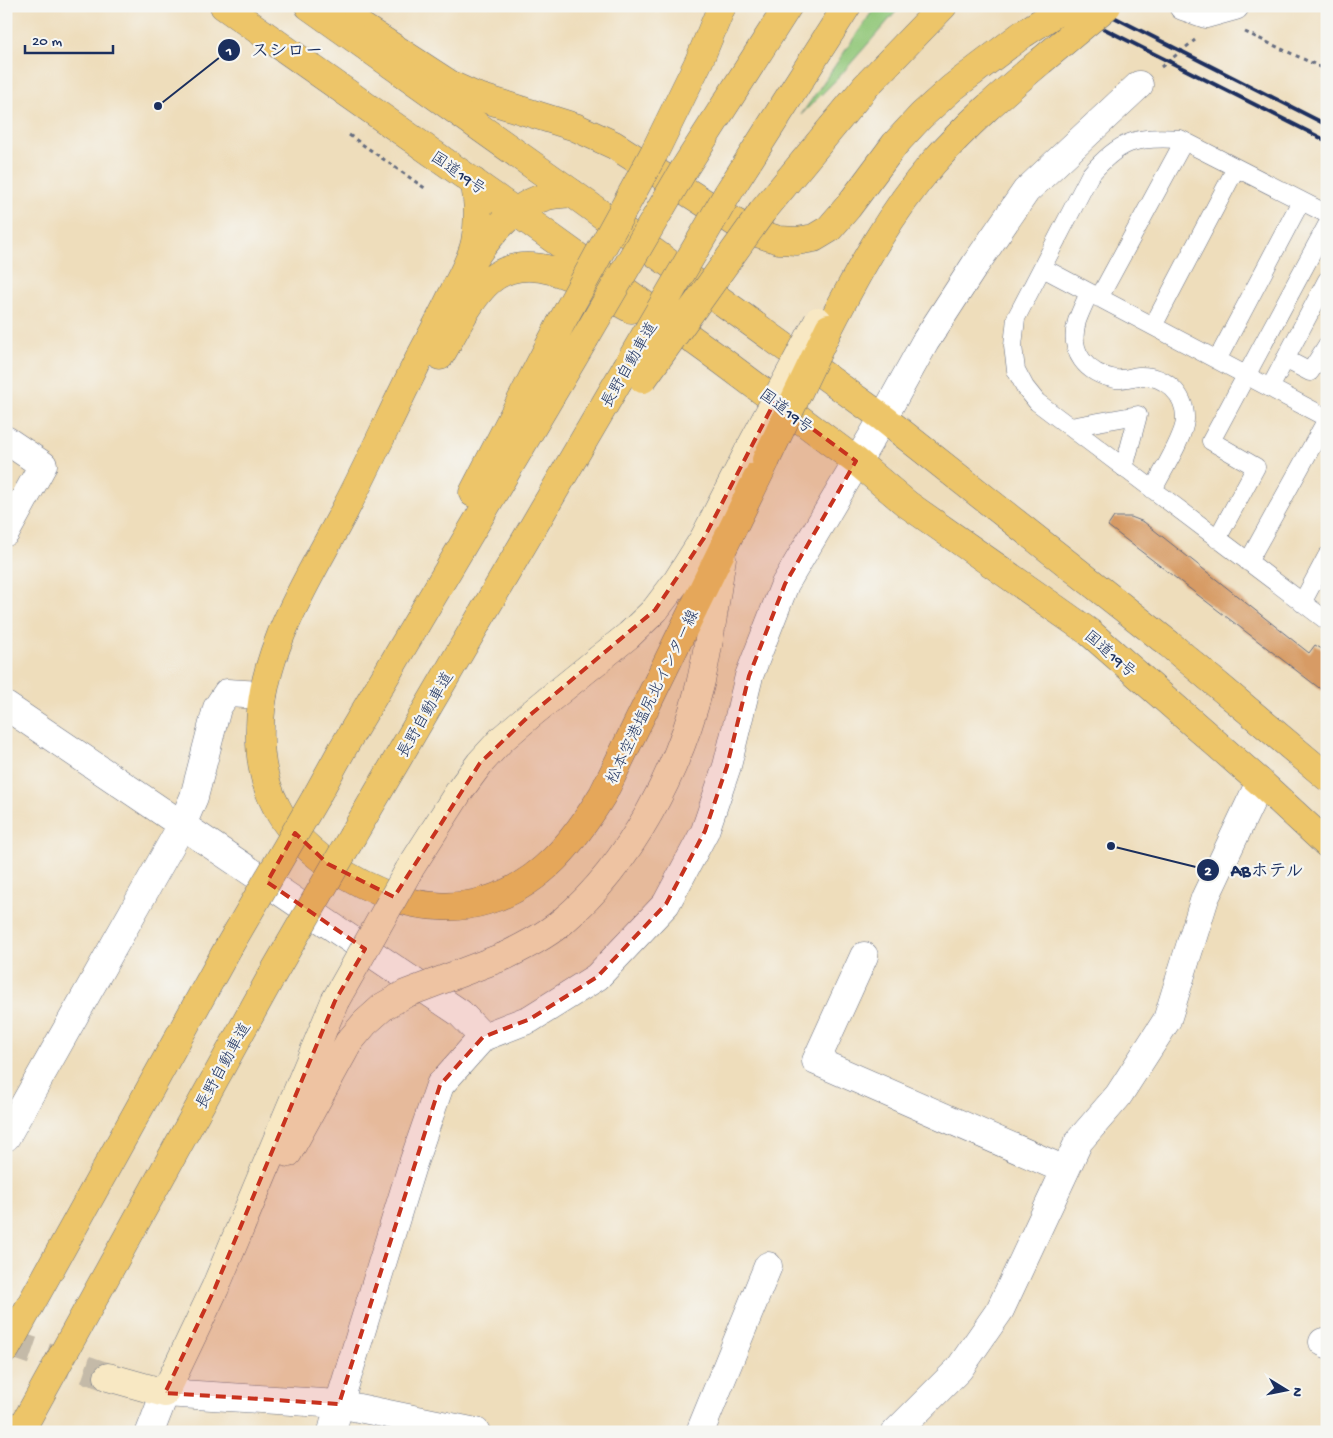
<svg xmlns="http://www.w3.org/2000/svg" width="1333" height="1438" font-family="'Gochi Hand','Klee One',sans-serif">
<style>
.green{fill:#92c779;stroke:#567b6c}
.building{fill:#d79b65}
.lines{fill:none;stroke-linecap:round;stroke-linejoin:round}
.secondary-tunnel{stroke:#c4baa8;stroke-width:28;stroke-dasharray:28 14;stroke-linecap:butt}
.lane-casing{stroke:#656c7f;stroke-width:19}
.street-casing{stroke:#656c7f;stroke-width:29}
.secondary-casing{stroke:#656c7f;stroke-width:29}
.primary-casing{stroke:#656c7f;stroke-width:29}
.highway-casing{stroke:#656c7f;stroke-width:29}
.path{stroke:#656c7f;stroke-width:3;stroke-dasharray:4 4;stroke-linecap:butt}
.lane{stroke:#fff;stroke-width:18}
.street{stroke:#fff;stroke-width:28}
.secondary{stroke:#f8e8c3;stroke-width:28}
.primary{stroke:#edc569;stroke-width:28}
.highway{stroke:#edc569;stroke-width:28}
.rail{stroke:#1b2f5e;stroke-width:4}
.secondary-bridge-casing{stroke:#656c7f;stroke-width:29;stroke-linecap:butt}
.primary-bridge-casing{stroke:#656c7f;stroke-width:29;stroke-linecap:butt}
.highway-bridge-casing{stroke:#656c7f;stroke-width:29;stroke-linecap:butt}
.secondary-bridge{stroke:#f8e8c3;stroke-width:28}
.primary-bridge{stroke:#edc569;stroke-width:28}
.highway-bridge{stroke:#edc569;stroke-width:28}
.marked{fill:#c8321e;fill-opacity:0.2;stroke:#c8321e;stroke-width:4;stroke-dasharray:10 6;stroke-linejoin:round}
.labels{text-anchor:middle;stroke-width:4.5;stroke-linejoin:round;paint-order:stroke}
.street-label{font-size:16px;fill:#1b2f5e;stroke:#f6f6f2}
.leader{fill:none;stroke:#1b2f5e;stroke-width:2}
.callout-dot{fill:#1b2f5e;stroke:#f6f6f2;stroke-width:2}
.mark-label{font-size:15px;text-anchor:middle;font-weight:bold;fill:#fff}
.callout-label{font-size:18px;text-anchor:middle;font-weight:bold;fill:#1b2f5e;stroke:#f6f6f2;stroke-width:4.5;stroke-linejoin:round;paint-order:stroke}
</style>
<rect width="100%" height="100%" fill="#f6f6f2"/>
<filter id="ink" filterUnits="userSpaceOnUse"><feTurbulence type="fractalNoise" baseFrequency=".02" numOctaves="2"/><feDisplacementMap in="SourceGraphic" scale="10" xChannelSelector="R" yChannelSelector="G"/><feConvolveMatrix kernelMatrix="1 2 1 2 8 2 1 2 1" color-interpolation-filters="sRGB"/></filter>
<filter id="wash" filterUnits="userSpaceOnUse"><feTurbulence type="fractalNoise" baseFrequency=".0096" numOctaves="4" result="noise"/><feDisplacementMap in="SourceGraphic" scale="20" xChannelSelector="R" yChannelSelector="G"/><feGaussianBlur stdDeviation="1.12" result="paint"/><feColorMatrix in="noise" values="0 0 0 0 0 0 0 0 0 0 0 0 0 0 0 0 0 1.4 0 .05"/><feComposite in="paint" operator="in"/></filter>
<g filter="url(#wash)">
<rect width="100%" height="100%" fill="#edb"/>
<!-- green -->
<path class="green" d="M 876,6 L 901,6 L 838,78 L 801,115 Z"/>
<g id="blocks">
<!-- building -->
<path class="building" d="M 1114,517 L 1131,517 L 1144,522 L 1309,653 L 1315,645 L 1327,652 L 1327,694 L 1108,526 Z"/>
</g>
</g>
<g filter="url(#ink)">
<use href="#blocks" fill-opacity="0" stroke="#656c7f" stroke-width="1"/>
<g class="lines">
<!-- secondary-tunnel -->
<path class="secondary-tunnel" d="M 6,1342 L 108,1377"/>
<!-- lane casing -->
<g class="lane-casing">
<path id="lane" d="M 1327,214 L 1180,139 C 1135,136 1119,141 1090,175 L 1016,318 L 1013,346 L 1016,370 L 1025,387 L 1037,402 L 1327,621
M 1043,268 L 1327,418
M 1089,293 C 1085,302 1080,312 1077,321 C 1068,352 1086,374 1116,379 C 1123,380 1131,377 1139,376 C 1165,375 1186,394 1185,420 C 1184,438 1161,473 1153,490
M 1099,298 L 1184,141
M 1153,326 L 1236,168
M 1285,359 L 1310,372 L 1327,345
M 1217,360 L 1301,201
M 1270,388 L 1327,280
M 1070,427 L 1138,415 L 1124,468
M 1217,539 L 1256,467 L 1211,441 L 1327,225
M 1248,562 L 1327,419
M 1302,603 L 1327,556"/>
</g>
<!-- street casing -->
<g class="street-casing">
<path id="street" d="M 1183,6 L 1206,14 L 1235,6
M 6,440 L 43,465 L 6,532
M 6,706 L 182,825 L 194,797 L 217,708 L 227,693 L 263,695
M 864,956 L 816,1061 L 1065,1170
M 6,1137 L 182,825 L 460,1013 L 483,1037
M 1323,1342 L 1327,1344
M 150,1432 L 165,1393 L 339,1404 L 476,1432
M 332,1432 L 339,1404 L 411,1169 L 440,1085 L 483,1037 L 530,1019 L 597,977 L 666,904 L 705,831 L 727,766 L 749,676 L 785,584 L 883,418 L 925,342 L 975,265 L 1026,191 L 1139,85
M 700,1432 L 768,1266
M 896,1432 L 959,1369 L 1000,1310 L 1079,1141 L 1118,1096 L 1167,1020 L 1205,898 L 1260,782"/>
</g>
<!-- secondary casing -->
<g class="secondary-casing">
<path id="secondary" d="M 409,870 L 460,790 L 480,763 L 502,739 L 530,715 L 629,635 L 655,610 L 677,581 L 704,538 L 749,450
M 505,956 C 525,946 545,936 563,921 C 630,864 679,770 700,685 C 710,643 715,601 722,558
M 288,1153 L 349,1042
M 108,1377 L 165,1393 L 215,1288 L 335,1001"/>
</g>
<!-- primary casing -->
<g class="primary-casing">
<path id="primary" d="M 336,10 L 451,85 L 473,95 L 575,127 L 614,145 L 736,223 L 760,234 L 779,240 L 797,241 L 814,238 L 829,229 L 848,207 L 895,144 L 921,116 L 952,88 L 1023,34
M 474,182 C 479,202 479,221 475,242 C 471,261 460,279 451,297 C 441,318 430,338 419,359 C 394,408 372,458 347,506 C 311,576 262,646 260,727 C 259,754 263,782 276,806 C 298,851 353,884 399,899 C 425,908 459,909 485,901 C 541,885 575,840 603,794 L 766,460
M 474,258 C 492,232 515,204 548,196 C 556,194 564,194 572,193
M 829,328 C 859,270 890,213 933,163 C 966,125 1003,93 1041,61
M 440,356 C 454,333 466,305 485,285 C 526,242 591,286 631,309"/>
</g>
<!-- highway casing -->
<g class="highway-casing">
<path id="highway" d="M 224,6 L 516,212 L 721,360 L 856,461 L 907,504 L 1089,632 L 1260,782 L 1327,844
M 309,6 L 572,193 L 883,418 L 1169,644 L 1327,777
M 654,153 L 699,61 L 722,6
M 684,169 L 788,6
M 728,193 L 847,6
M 762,212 L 866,86 L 943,6
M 473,493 L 560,325
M 316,797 L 343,748 L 584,340
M 353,835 L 626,368
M 6,1349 L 228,948
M 20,1432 L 271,977"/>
</g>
<!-- path -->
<path class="path" d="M 1245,32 L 1327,70
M 1161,67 L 1195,40
M 349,135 L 426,189"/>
<!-- lane -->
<use href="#lane" class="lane"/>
<!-- street -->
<use href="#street" class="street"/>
<!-- secondary -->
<use href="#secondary" class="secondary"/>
<!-- primary -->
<use href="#primary" class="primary"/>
<!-- highway -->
<use href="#highway" class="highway"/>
<!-- rail -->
<path class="rail" d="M 1059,6 L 1327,141
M 1092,6 L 1327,125"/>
<!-- secondary-bridge casing -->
<g class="secondary-bridge-casing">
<path id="secondary-bridge" d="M 749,450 L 818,321
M 335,1001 L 409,870
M 349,1042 L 365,1023 L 384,1006 L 405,994 L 505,956"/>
</g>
<!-- primary-bridge casing -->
<g class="primary-bridge-casing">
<path id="primary-bridge" d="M 1023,34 L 1066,6
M 1041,61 L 1107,6
M 766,460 L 829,328"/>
</g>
<!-- highway-bridge casing -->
<g class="highway-bridge-casing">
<path id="highway-bridge" d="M 560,325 L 654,153
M 584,340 L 684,169
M 626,368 L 728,193
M 643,379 L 762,212
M 228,948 L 316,797
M 271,977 L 353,835"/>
</g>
<!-- secondary-bridge -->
<use href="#secondary-bridge" class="secondary-bridge"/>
<!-- primary-bridge -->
<use href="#primary-bridge" class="primary-bridge"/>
<!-- highway-bridge -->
<use href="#highway-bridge" class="highway-bridge"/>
</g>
</g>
<!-- marked area -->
<path class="marked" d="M 775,401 L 856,461 L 785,584 L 749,676 L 727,766 L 705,831 L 666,904 L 597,977 L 530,1019 L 483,1037 L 440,1085 L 339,1404 L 165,1393 L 215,1288 L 335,1001 L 365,949 L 267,882 L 295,833 L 328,864 L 394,897 L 480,763 L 530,715 L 655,610 L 704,538 Z"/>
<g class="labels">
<!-- street labels -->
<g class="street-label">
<text transform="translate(459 172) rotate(35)" y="6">国道19号</text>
<text transform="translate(628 364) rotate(-60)" y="6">長野自動車道</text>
<text transform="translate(787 410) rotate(37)" y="6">国道19号</text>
<text transform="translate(1111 653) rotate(41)" y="6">国道19号</text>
<text transform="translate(651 696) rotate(-64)" y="6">松本空港塩尻北インター線</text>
<text transform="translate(424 714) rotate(-60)" y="6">長野自動車道</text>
<text transform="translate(222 1065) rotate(-61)" y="6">長野自動車道</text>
</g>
</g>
<!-- callouts -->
<path class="leader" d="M158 106L229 50M1111 846L1208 870"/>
<g class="callout-dot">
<circle cx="158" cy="106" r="5"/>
<circle cx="1111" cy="846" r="5"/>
<circle cx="229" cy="50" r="12"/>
<circle cx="1208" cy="870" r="12"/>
</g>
<g class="mark-label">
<text x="229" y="55">1</text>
<text x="1208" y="875">2</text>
</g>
<g class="callout-label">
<text x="287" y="56">スシロー</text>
<text x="1267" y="876">ABホテル</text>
</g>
<!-- margin -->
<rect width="1333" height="1438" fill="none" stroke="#f6f6f2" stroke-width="25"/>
<!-- north arrow -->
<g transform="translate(1286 1390) rotate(100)" stroke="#f6f6f2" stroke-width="4" paint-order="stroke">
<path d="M0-4L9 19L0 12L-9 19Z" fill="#1b2f5e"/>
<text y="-8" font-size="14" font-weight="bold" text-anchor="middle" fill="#1b2f5e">N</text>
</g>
<!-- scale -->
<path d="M25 45v8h88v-8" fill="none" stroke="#1b2f5e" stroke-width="2.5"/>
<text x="32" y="45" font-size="15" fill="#1b2f5e" stroke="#f6f6f2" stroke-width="4" paint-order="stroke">20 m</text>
</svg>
